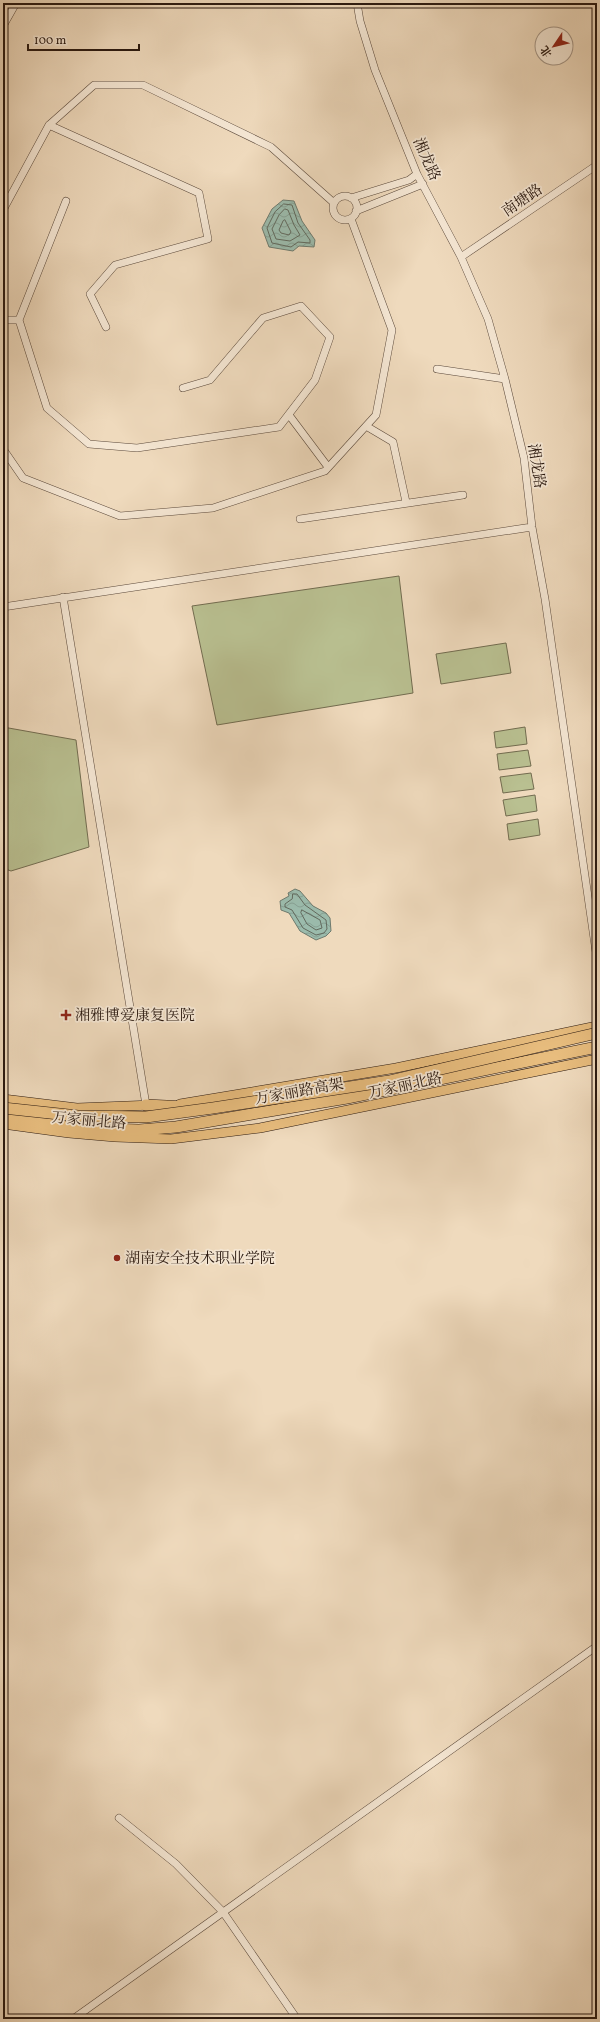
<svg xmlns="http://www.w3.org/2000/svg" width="600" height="2022" font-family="Vollkorn,'Noto Serif SC',serif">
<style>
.green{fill:#b9c091;stroke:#726c50}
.water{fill:url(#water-waves);stroke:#6e7a6e}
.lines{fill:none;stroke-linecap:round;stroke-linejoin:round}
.shore{stroke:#626a5e;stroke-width:1}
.minor-casing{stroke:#5b493b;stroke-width:8}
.major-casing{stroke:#2a1910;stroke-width:10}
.highway-casing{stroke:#2a1910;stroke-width:12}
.minor{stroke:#f5e7d4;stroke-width:7}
.major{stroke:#e8bd7e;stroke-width:9}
.highway{stroke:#e8bd7e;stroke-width:11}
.highway-bridge-casing{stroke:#2a1910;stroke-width:12;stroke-linecap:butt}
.highway-bridge{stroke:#e8bd7e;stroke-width:11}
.poi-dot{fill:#8f2418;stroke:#f5e7d4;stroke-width:1.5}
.labels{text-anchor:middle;stroke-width:3.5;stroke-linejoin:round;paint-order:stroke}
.street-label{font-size:15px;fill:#2a1910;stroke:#f5e7d4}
.poi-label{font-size:15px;fill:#2a1910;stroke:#f5e7d4;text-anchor:start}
</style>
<defs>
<pattern id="water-waves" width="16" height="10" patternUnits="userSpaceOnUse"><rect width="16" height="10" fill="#9bbbac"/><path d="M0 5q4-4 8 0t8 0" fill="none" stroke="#86a093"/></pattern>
</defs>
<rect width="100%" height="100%" fill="#efdabd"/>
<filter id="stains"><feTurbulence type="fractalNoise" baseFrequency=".005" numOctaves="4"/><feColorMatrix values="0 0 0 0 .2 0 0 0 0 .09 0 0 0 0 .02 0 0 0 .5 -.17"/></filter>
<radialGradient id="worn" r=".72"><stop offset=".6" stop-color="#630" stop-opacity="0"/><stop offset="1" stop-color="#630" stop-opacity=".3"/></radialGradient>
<!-- green -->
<path class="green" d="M 399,576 L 413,693 L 217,725 L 192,606 Z
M 506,643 L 511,673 L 441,684 L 436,654 Z
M 3,727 L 76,740 L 89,847 L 11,871 L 3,868 Z
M 525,727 L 527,744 L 496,748 L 494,732 Z
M 528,750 L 531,766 L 499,770 L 497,754 Z
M 531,773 L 534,789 L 503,793 L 500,777 Z
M 535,795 L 537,811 L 506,816 L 503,800 Z
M 538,819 L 540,835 L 509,840 L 507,824 Z"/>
<!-- water -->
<path class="water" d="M 283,200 L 294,201 L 302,221 L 315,240 L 314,247 L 299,246 L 293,251 L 269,247 L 262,228 L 272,209 Z
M 295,889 L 300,891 L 313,906 L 326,913 L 330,918 L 331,931 L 326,936 L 316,940 L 300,931 L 289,913 L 281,910 L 280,901 L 289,896 L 288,893 Z"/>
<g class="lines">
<!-- shore -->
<path class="shore" d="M 284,204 L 292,205 L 298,223 L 310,240 L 310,243 L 298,242 L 291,247 L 272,243 L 267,228 L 275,212 Z
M 285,209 L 288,210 L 294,225 L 300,235 L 290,241 L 276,239 L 272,229 L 279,215 Z
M 285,220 L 291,232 L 289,235 L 281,233 L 279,230 L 283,221 Z
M 293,894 L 297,894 L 305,905 L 326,920 L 327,929 L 324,933 L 316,935 L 303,928 L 292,910 L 285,907 L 285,904 L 292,899 Z
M 302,910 L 320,920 L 322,928 L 316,930 L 307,924 L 301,913 Z"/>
<!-- minor casing -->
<g class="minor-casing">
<path id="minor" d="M 357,3 L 360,21 L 375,70 L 417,174 L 461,257 L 488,319 L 505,379 L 524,458 L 532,527 L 545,599 L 597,959
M 3,26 L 16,3
M 49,125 L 199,193 L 208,239 L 115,265 L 90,294 L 106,327
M333 208a12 12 0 1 1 24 0a12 12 0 1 1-24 0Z
M 351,198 L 409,180 L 417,174
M 3,210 L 49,125 L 94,85 L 143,85 L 271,147 L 334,203
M 356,211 L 423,184
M 461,257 L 597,165
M 3,320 L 19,320 L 66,201
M 19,320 L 47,408 L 89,444 L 137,448 L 279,427 L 315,380 L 330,337 L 301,306 L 263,318 L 210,380 L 183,388
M 437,369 L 505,379
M 289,415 L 328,467
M 366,426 L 393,442 L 406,502
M 3,449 L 23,478 L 120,516 L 213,508 L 325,471 L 376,415 L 392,330 L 351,219
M 300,519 L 463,495
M 63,597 L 146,1105
M 3,607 L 532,527
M 119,1818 L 176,1864 L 223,1912 L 297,2019
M 73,2019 L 597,1646"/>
</g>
<!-- major casing -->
<g class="major-casing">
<path id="major" d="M 3,1099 L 77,1108 L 153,1105
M 180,1104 L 396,1068 L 597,1026
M 3,1124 L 69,1133 L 115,1137 L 171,1139 L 260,1128 L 597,1059"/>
</g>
<!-- highway casing -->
<g class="highway-casing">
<path id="highway" d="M 146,1105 L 187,1107
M 3,1117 L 73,1128 L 139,1130 L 176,1127 L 347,1098 L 597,1047"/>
</g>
<!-- minor -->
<use href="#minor" class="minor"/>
<!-- major -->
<use href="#major" class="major"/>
<!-- highway -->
<use href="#highway" class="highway"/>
<!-- highway-bridge casing -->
<g class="highway-bridge-casing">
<path id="highway-bridge" d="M 3,1108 L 78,1116 L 146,1117 L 213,1108 L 389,1081 L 597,1033"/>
</g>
<!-- highway-bridge -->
<use href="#highway-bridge" class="highway-bridge"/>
</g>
<!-- markers -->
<g class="poi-dot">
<path d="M64 1009h4v4h4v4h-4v4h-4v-4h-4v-4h4z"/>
<circle cx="117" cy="1258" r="4"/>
</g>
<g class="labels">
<!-- street labels -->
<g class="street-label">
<text transform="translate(427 159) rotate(66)" y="5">湘龙路</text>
<text transform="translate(522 200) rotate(-34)" y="5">南塘路</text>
<text transform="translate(537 466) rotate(81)" y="5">湘龙路</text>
<text transform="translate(405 1085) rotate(-12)" y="5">万家丽北路</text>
<text transform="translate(299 1091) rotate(-10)" y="5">万家丽路高架</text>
<text transform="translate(89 1120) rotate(5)" y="5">万家丽北路</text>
</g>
<!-- poi labels -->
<g class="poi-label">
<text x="75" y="1020">湘雅博爱康复医院</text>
<text x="125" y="1263">湖南安全技术职业学院</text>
</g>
</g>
<!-- margin -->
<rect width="600" height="2022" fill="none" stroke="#efdabd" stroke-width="16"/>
<rect x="4" y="4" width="592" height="2014" fill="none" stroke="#2a1910" stroke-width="2"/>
<rect x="8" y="8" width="584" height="2006" fill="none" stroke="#2a1910"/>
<!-- north arrow -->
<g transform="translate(554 46) rotate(235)"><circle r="19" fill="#f5e7d4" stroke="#a49586"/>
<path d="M0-3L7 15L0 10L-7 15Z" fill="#8f2418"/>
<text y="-6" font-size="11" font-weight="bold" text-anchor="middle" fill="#2a1910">北</text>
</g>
<!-- scale -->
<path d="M28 44v6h111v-6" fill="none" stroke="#2a1910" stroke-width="2"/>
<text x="34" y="44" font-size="12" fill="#2a1910" stroke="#f5e7d4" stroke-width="3" paint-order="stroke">100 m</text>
<rect width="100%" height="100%" filter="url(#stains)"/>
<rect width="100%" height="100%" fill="url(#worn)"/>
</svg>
